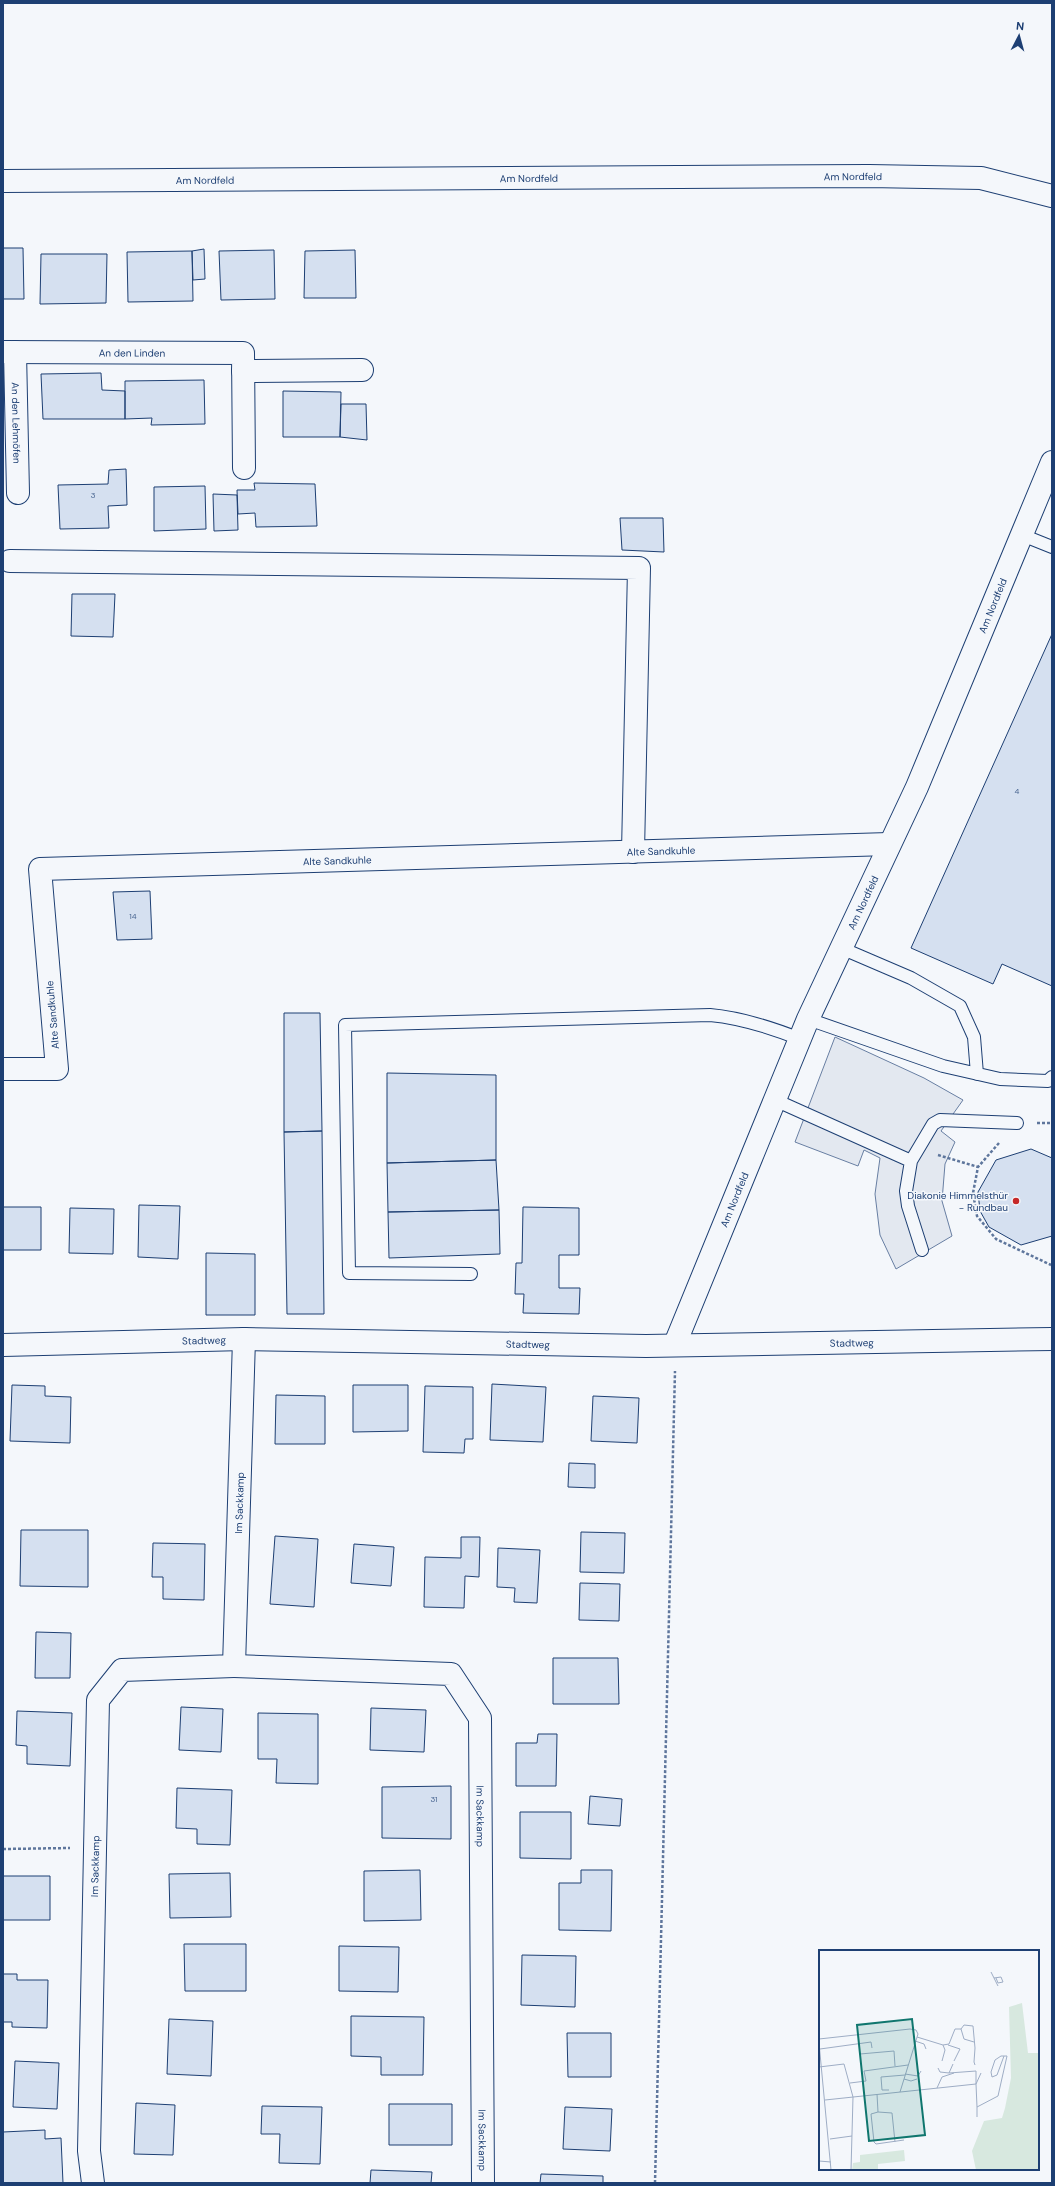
<svg xmlns="http://www.w3.org/2000/svg" width="1055" height="2186" font-family="'DM Sans',sans-serif">
<style>
.parking{fill:#e3e8f0;stroke:#687fa3}
.building{fill:#d5e0f0;stroke:#1d3f73}
.lines{fill:none;stroke-linecap:round;stroke-linejoin:round}
.service-casing{stroke:#1d3f73;stroke-width:14}
.minor-casing{stroke:#1d3f73;stroke-width:24}
.path{stroke:#5e769c;stroke-width:2.5;stroke-dasharray:3 2;stroke-linecap:butt}
.service{stroke:#f4f7fb;stroke-width:12}
.minor{stroke:#f4f7fb;stroke-width:22}
.poi-dot{fill:#c62828;stroke:#f4f7fb;stroke-width:1.5}
.labels{text-anchor:middle;stroke-width:3;stroke-linejoin:round;paint-order:stroke}
.number-label{font-size:8px;fill:#4b6792}
.street-label{font-size:10px;fill:#1d3f73;stroke:#f4f7fb}
.poi-label{font-size:10px;fill:#1d3f73;stroke:#f4f7fb;text-anchor:end}
.inset-road{fill:none;stroke:#9eadc5;stroke-width:1}
.view{fill:#0f766e;fill-opacity:0.15;stroke:#0f766e;stroke-width:2}
.inset-edge{fill:none;stroke:#1d3f73;stroke-width:2}
</style>
<rect width="100%" height="100%" fill="#f4f7fb"/>
<!-- parking -->
<path class="parking" d="M 835,1037 L 924,1078 L 963,1100 L 941,1131 L 955,1142 L 945,1164 L 942,1201 L 952,1236 L 896,1269 L 880,1235 L 875,1194 L 880,1158 L 864,1150 L 858,1166 L 795,1142 Z"/>
<!-- building -->
<path class="building" d="M 3,248 L 23,248 L 24,299 L 3,299 Z
M 204,249 L 205,279 L 193,280 L 192,251 Z
M 274,250 L 275,299 L 221,300 L 219,251 Z
M 355,250 L 356,298 L 304,298 L 305,251 Z
M 192,251 L 193,301 L 128,302 L 127,252 Z
M 41,254 L 107,254 L 106,303 L 40,304 Z
M 101,373 L 102,390 L 125,391 L 125,419 L 43,419 L 41,374 Z
M 204,380 L 205,424 L 151,425 L 152,418 L 125,419 L 125,381 Z
M 283,391 L 341,392 L 340,437 L 283,437 Z
M 341,404 L 366,404 L 367,440 L 340,437 Z
M 126,469 L 127,505 L 108,506 L 109,528 L 60,529 L 58,485 L 108,484 L 109,470 Z
M 254,483 L 315,484 L 317,526 L 256,527 L 255,513 L 238,514 L 237,490 L 255,490 Z
M 205,486 L 206,529 L 154,531 L 154,487 Z
M 213,494 L 237,495 L 238,530 L 214,531 Z
M 620,518 L 663,518 L 664,552 L 622,550 Z
M 72,594 L 115,594 L 113,637 L 71,636 Z
M 1052,634 L 1052,986 L 1002,964 L 993,984 L 911,948 Z
M 150,891 L 152,939 L 117,940 L 113,892 Z
M 284,1013 L 320,1013 L 322,1131 L 284,1132 Z
M 387,1073 L 496,1075 L 496,1160 L 387,1163 Z
M 322,1131 L 324,1314 L 287,1314 L 284,1132 Z
M 1031,1149 L 1052,1158 L 1052,1236 L 1021,1245 L 989,1227 L 980,1211 L 978,1192 L 996,1160 Z
M 496,1160 L 499,1210 L 388,1212 L 387,1163 Z
M 139,1205 L 180,1206 L 178,1259 L 138,1257 Z
M 3,1207 L 41,1207 L 41,1250 L 3,1250 Z
M 523,1207 L 579,1208 L 579,1255 L 559,1255 L 559,1288 L 580,1288 L 579,1314 L 523,1313 L 524,1294 L 515,1294 L 516,1263 L 522,1263 Z
M 70,1208 L 114,1209 L 113,1254 L 69,1253 Z
M 499,1210 L 500,1254 L 389,1258 L 388,1212 Z
M 206,1253 L 255,1254 L 255,1315 L 206,1315 Z
M 492,1384 L 546,1387 L 543,1442 L 490,1440 Z
M 12,1385 L 45,1386 L 45,1396 L 71,1397 L 70,1443 L 10,1441 Z
M 353,1385 L 408,1385 L 408,1431 L 353,1432 Z
M 425,1386 L 473,1387 L 473,1439 L 465,1439 L 464,1453 L 423,1452 Z
M 276,1395 L 325,1396 L 325,1444 L 275,1444 Z
M 593,1396 L 639,1398 L 637,1443 L 591,1441 Z
M 569,1463 L 595,1464 L 595,1488 L 568,1487 Z
M 21,1530 L 88,1530 L 88,1587 L 20,1586 Z
M 581,1532 L 625,1533 L 624,1573 L 580,1572 Z
M 275,1536 L 318,1539 L 314,1607 L 270,1604 Z
M 461,1537 L 480,1537 L 479,1577 L 465,1576 L 464,1608 L 424,1607 L 425,1557 L 461,1558 Z
M 153,1543 L 205,1544 L 204,1600 L 163,1599 L 163,1577 L 152,1577 Z
M 354,1544 L 394,1547 L 391,1586 L 351,1583 Z
M 498,1548 L 540,1550 L 537,1603 L 514,1602 L 515,1588 L 497,1587 Z
M 580,1583 L 620,1584 L 619,1621 L 579,1620 Z
M 36,1632 L 71,1633 L 70,1678 L 35,1678 Z
M 553,1658 L 618,1658 L 619,1704 L 553,1704 Z
M 181,1707 L 223,1709 L 221,1752 L 179,1750 Z
M 371,1708 L 426,1710 L 424,1752 L 370,1750 Z
M 17,1711 L 72,1713 L 70,1766 L 27,1764 L 27,1746 L 16,1745 Z
M 258,1713 L 318,1714 L 318,1784 L 276,1783 L 277,1759 L 258,1759 Z
M 538,1734 L 557,1734 L 556,1786 L 516,1786 L 516,1743 L 537,1743 Z
M 451,1786 L 451,1839 L 382,1838 L 382,1787 Z
M 177,1788 L 232,1790 L 230,1845 L 197,1844 L 197,1829 L 176,1828 Z
M 590,1796 L 622,1799 L 620,1826 L 588,1824 Z
M 520,1812 L 571,1812 L 571,1859 L 520,1858 Z
M 420,1870 L 421,1920 L 364,1921 L 364,1871 Z
M 581,1870 L 612,1870 L 611,1931 L 559,1930 L 559,1883 L 581,1883 Z
M 230,1873 L 231,1917 L 170,1918 L 169,1874 Z
M 3,1876 L 50,1876 L 50,1920 L 3,1920 Z
M 184,1944 L 246,1944 L 246,1991 L 185,1991 Z
M 339,1946 L 399,1947 L 398,1992 L 339,1991 Z
M 522,1955 L 576,1956 L 575,2007 L 521,2005 Z
M 3,1974 L 17,1974 L 17,1980 L 48,1980 L 47,2028 L 12,2027 L 12,2022 L 3,2022 Z
M 351,2016 L 424,2017 L 423,2075 L 381,2075 L 381,2057 L 351,2056 Z
M 169,2019 L 213,2021 L 211,2076 L 167,2074 Z
M 567,2033 L 611,2033 L 611,2077 L 568,2077 Z
M 15,2061 L 59,2063 L 57,2109 L 13,2107 Z
M 136,2103 L 175,2105 L 173,2155 L 134,2154 Z
M 389,2104 L 452,2104 L 452,2145 L 389,2145 Z
M 262,2106 L 322,2107 L 320,2164 L 279,2163 L 280,2134 L 261,2134 Z
M 565,2107 L 612,2109 L 610,2151 L 563,2149 Z
M 45,2130 L 45,2139 L 61,2138 L 63,2183 L 3,2183 L 3,2132 Z
M 371,2170 L 432,2172 L 431,2183 L 370,2183 Z
M 541,2174 L 603,2176 L 603,2183 L 540,2183 Z"/>
<g class="lines">
<!-- service casing -->
<g class="service-casing">
<path id="service" d="M 1022,535 L 1052,547
M 841,948 L 911,978 L 960,1006 L 974,1037 L 977,1074
M 808,1019 L 943,1066 L 1000,1079 L 1048,1081 L 1052,1077
M 775,1100 L 911,1161 L 933,1124 L 940,1120 L 1017,1123
M 911,1161 L 906,1191 L 908,1206 L 922,1250
M 471,1274 L 349,1273 L 345,1025 L 710,1015 C 742,1018 770,1027 800,1039"/>
</g>
<!-- minor casing -->
<g class="minor-casing">
<g id="minor">
<path id="s1" d="M 3,181 L 869,176 L 981,178 L 1052,196"/>
<path id="s2" d="M 3,352 L 243,353 L 244,468"/>
<path id="s3" d="M 15,352 L 18,493"/>
<path d="M 243,371 L 362,370"/>
<path d="M 10,561 L 639,568 L 633,852"/>
<path id="s4" d="M 3,1069 L 57,1069 L 40,869 L 889,844"/>
<path id="s5" d="M 675,1344 L 808,1019 L 917,787 L 1052,462"/>
<path id="s6" d="M 3,1345 L 244,1339 L 646,1346 L 1052,1339"/>
<path id="s7" d="M 234,1666 L 451,1674 L 480,1718 L 483,2183"/>
<path id="s8" d="M 93,2183 L 89,2151 L 98,1700 L 122,1670 L 234,1666 L 244,1339"/>
</g>
</g>
<!-- path -->
<path class="path" d="M 1037,1123 L 1052,1123
M 999,1143 L 978,1167 L 973,1193 L 977,1216 L 996,1239 L 1051,1265
M 938,1155 L 978,1167
M 3,1849 L 70,1848
M 655,2183 L 675,1371"/>
<!-- service -->
<use href="#service" class="service"/>
<!-- minor -->
<use href="#minor" class="minor"/>
</g>
<!-- markers -->
<circle class="poi-dot" cx="1016" cy="1201" r="4"/>
<g class="labels">
<!-- number labels -->
<g class="number-label">
<text x="93" y="498">3</text>
<text x="1017" y="794">4</text>
<text x="133" y="919">14</text>
<text x="434" y="1802">31</text>
</g>
<!-- street labels -->
<g class="street-label">
<text dy="4" stroke="none"><textPath href="#s1" startOffset="850">Am Nordfeld</textPath></text>
<text dy="4" stroke="none"><textPath href="#s1" startOffset="526">Am Nordfeld</textPath></text>
<text dy="4" stroke="none"><textPath href="#s1" startOffset="202">Am Nordfeld</textPath></text>
<text dy="4" stroke="none"><textPath href="#s2" startOffset="129">An den Linden</textPath></text>
<text dy="4" stroke="none"><textPath href="#s3" startOffset="71">An den Lehmöfen</textPath></text>
<text dy="4" stroke="none"><textPath href="#s5" startOffset="804">Am Nordfeld</textPath></text>
<text dy="4" stroke="none"><textPath href="#s4" startOffset="876">Alte Sandkuhle</textPath></text>
<text dy="4" stroke="none"><textPath href="#s4" startOffset="552">Alte Sandkuhle</textPath></text>
<text dy="4" stroke="none"><textPath href="#s5" startOffset="480">Am Nordfeld</textPath></text>
<text transform="translate(52 1015) rotate(-95)" y="4">Alte Sandkuhle</text>
<text dy="4" stroke="none"><textPath href="#s5" startOffset="156">Am Nordfeld</textPath></text>
<text dy="4" stroke="none"><textPath href="#s6" startOffset="201">Stadtweg</textPath></text>
<text dy="4" stroke="none"><textPath href="#s6" startOffset="849">Stadtweg</textPath></text>
<text dy="4" stroke="none"><textPath href="#s6" startOffset="525">Stadtweg</textPath></text>
<text dy="4" stroke="none"><textPath href="#s8" startOffset="797">Im Sackkamp</textPath></text>
<text dy="4" stroke="none"><textPath href="#s7" startOffset="368">Im Sackkamp</textPath></text>
<text dy="4" stroke="none"><textPath href="#s8" startOffset="317">Im Sackkamp</textPath></text>
<text dy="4" stroke="none"><textPath href="#s7" startOffset="692">Im Sackkamp</textPath></text>
</g>
<!-- poi labels -->
<g class="poi-label">
<text x="1008" y="1199">Diakonie Himmelsthür<tspan x="1008" dy="12">- Rundbau</tspan></text>
</g>
</g>
<!-- overview -->
<g transform="translate(819 1950)">
<rect width="220" height="220" fill="#f4f7fb"/>
<path d="M 203,53 L 209,103 L 220,103 L 220,220 L 157,220 L 153,201 L 165,171 L 183,168 L 186,158 L 192,128 L 190,57 ZM 85,200 L 86,211 L 59,214 L 59,219 L 33,220 L 34,213 L 41,212 L 41,205 Z" fill="#d7e8df"/>
<path class="inset-road" d="M 172,22 L 179,36M 175,28 L 182,27 L 184,32 L 179,33 L 177,28M 98,87 L 124,95 L 126,100 L 123,111M 0,89 L 91,79 L 97,80 L 99,84 L 81,142M 96,91 L 105,94 L 107,99M 155,92 L 145,89 L 142,79 L 145,75 L 154,76 L 156,98 L 155,112 L 156,115M 0,93 L 12,220M 124,95 L 130,94 L 136,79 L 142,79M 129,95 L 141,99 L 135,111M 1,99 L 52,92 L 53,98M 41,104 L 75,101 L 76,116M 0,117 L 25,114 L 34,147 L 32,220M 119,118 L 121,122 L 130,123 L 134,114M 130,123 L 157,121 L 157,134 L 162,123M 86,124 L 99,126 L 102,121M 85,129 L 92,131 L 98,129M 31,133 L 47,131 L 45,121 L 89,115M 118,138 L 123,127 L 135,123M 70,140 L 63,140 L 62,127 L 86,125M 58,144 L 59,162 L 52,164 L 55,192 L 57,194 L 85,190M 6,150 L 157,134 L 158,157M 59,162 L 73,163 L 76,192M 158,167 L 158,157 L 179,146 L 188,106 L 182,106 L 176,110 L 172,122 L 173,127 L 178,125 L 185,106M 11,189 L 33,186M 0,211 L 12,212"/>
<path class="view" d="M 93,69 L 106,185 L 50,191 L 38,75 Z"/>
<rect width="220" height="220" class="inset-edge"/>
</g>
<!-- border -->
<rect width="1055" height="2186" fill="none" stroke="#1d3f73" stroke-width="8"/>
<!-- north arrow -->
<g transform="translate(1019 36) rotate(6)" stroke="#f4f7fb" stroke-width="3" paint-order="stroke">
<path d="M0-3L7 15L0 10L-7 15Z" fill="#1d3f73"/>
<text y="-6" font-size="11" font-weight="bold" text-anchor="middle" fill="#1d3f73">N</text>
</g>
</svg>
